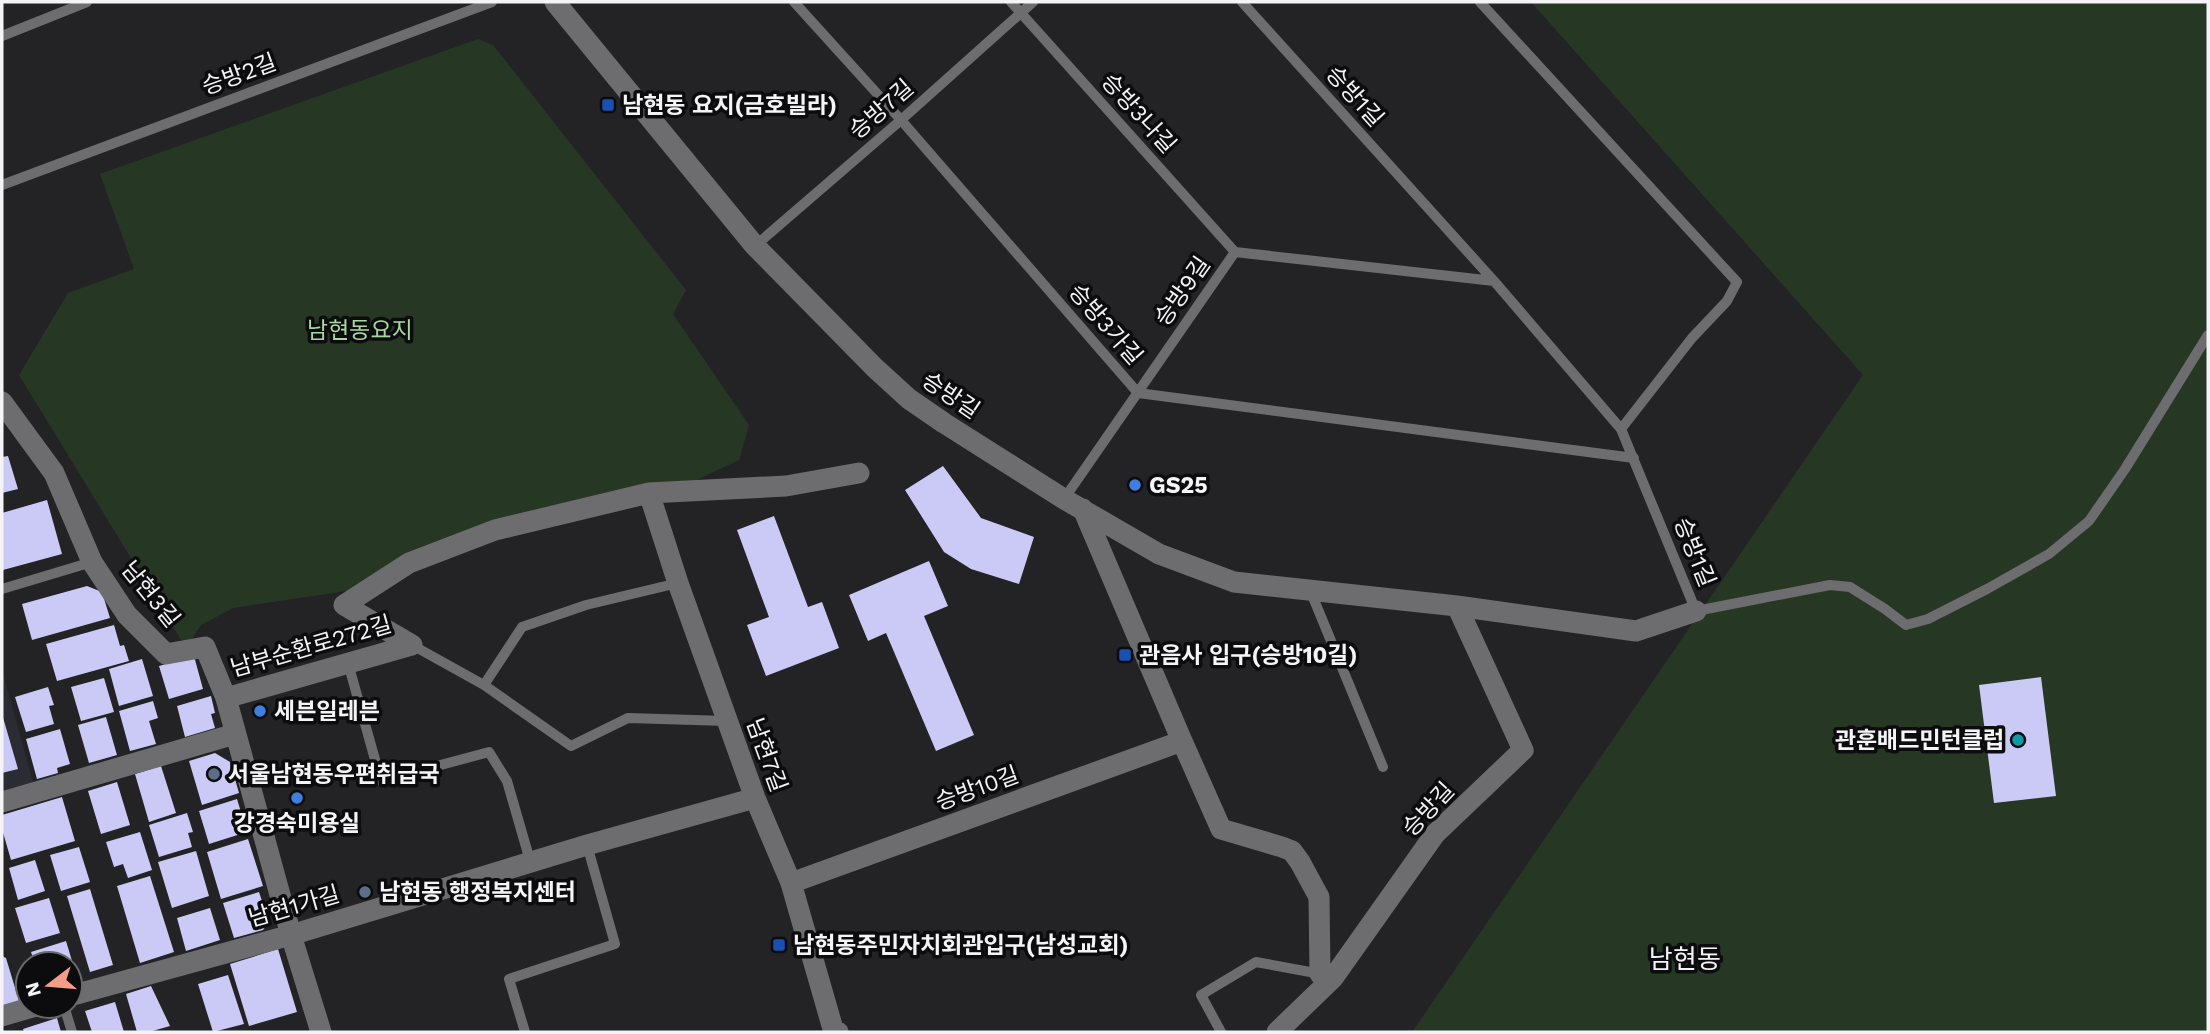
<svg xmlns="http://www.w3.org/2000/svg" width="2210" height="1034" font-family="'Work Sans','Noto Sans KR',sans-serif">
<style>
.built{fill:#2b2b34}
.green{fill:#263824}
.building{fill:#cbc9f5}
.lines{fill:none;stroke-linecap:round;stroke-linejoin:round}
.lane{stroke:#6d6d70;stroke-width:10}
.street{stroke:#6d6d70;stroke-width:21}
.transit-dot{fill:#1a4fb4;stroke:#0c0c0e;stroke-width:2.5}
.shop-dot{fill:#3f7fe0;stroke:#0c0c0e;stroke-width:2.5}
.culture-dot{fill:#0f9aa8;stroke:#0c0c0e;stroke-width:2.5}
.service-dot{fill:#5c6f8a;stroke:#0c0c0e;stroke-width:2.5}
.labels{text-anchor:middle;stroke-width:7;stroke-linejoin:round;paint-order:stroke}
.street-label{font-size:23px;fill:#f4f4f6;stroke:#0c0c0e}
.poi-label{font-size:23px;font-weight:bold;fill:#f4f4f6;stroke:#0c0c0e;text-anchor:start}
.park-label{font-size:23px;fill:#a7d8a1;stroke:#0c0c0e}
.quarter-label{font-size:26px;fill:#f4f4f6;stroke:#0c0c0e}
</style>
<rect width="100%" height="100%" fill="#232326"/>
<!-- built -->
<path class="built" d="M 2,670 L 35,789 L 2,798 Z"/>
<!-- green -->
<path class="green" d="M 1531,2 L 2208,2 L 2208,1032 L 1412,1032 L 1863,375 Z
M 478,39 L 493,45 L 686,290 L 673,314 L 749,425 L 739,460 L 675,490 L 497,525 L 366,588 L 233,608 L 201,625 L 186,648 L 19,375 L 68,293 L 134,269 L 100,174 Z"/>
<!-- building -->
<path class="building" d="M 8,456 L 18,489 L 2,493 L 2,457 Z
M 943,466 L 981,518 L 1034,537 L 1019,584 L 971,569 L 944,552 L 905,490 Z
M 47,500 L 62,554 L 3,570 L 2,513 Z
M 774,516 L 808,607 L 822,602 L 839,648 L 766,676 L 747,625 L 769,617 L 737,530 Z
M 929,561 L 948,606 L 924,616 L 974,735 L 936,751 L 886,633 L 868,641 L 849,595 Z
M 87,586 L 102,592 L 110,618 L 32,640 L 22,604 Z
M 114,625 L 120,646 L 124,645 L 129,661 L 57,681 L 46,644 Z
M 194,656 L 203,689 L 169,699 L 159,666 Z
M 142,659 L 153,696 L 119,706 L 109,669 Z
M 2041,677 L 2056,796 L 1994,803 L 1979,685 Z
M 104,678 L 114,712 L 81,721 L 71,687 Z
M 48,687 L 54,705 L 49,706 L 54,724 L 26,732 L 15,697 Z
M 211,696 L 215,713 L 211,714 L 215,728 L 185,737 L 177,706 Z
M 153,701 L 158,718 L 149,721 L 156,744 L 130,751 L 119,711 Z
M 2,714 L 18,769 L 2,773 Z
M 106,717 L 117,755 L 89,763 L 78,725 Z
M 60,729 L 70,764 L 57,768 L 58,773 L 37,779 L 26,739 Z
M 215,753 L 230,762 L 239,793 L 202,805 L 189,761 Z
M 161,766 L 176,813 L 149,822 L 135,774 Z
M 117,782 L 130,825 L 101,834 L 88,791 Z
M 62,797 L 75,841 L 11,860 L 2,829 L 2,815 Z
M 237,799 L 247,832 L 209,844 L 199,811 Z
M 187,813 L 193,832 L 188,833 L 192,847 L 159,857 L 149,825 Z
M 140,832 L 152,870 L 128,878 L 123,864 L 114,867 L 106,842 Z
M 248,839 L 263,886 L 221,899 L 207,852 Z
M 79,847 L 90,882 L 61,891 L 50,855 Z
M 196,851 L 209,896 L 172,908 L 158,862 Z
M 35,860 L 45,891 L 18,900 L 9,868 Z
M 150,876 L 174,952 L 140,963 L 117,886 Z
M 90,889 L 113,965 L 90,972 L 67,896 Z
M 259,892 L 269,922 L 263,930 L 234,938 L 223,903 Z
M 49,898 L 60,933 L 26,943 L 15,908 Z
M 210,908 L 220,940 L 186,951 L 177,918 Z
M 66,941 L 79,984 L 70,987 L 70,964 L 35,964 L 31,952 Z
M 278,949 L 297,1012 L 249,1026 L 230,964 Z
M 2,956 L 6,958 L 19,1001 L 2,1006 Z
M 228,975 L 244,1024 L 213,1032 L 198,984 Z
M 151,986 L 170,1026 L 149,1032 L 137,1032 L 126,994 Z
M 115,1002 L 124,1032 L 92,1032 L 85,1011 Z
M 57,1018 L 61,1032 L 24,1032 L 23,1029 Z"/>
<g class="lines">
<!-- lane -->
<path class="lane" d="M 794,2 L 901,120 L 1138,393 L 1634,458
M 1011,2 L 1235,252
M 1242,2 L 1494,281 L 1621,429 L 1696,611 L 1830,585 L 1850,587 L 1885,609 L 1906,625 L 1928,619 L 1987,589 L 2049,554 L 2089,521 L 2125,469 L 2208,335
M 1480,2 L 1737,282 L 1727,301 L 1692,338 L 1621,429
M 2,36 L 87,2
M 2,185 L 492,2
M 755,246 L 901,120 L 1033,2
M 1064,499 L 1235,252 L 1494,281
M 2,589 L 92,562
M 1310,590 L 1383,767
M 412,645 L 484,685 L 571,746 L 628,718 L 727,721
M 348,663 L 381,781 L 489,752 L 507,781 L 531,864
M 484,685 L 522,627 L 586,605 L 678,583
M 64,1006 L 72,1032
M 525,1032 L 509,979 L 615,944 L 587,845
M 1221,1032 L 1201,995 L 1256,962 L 1321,974"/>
<!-- street -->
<path class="street" d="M 555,2 L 755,246 L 875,368 L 909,399 L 944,423 L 1064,499 L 1159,554 L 1234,582 L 1457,606 L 1636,631 L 1696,611
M 2,402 L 54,473 L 92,562 L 127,615 L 166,654 L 205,647 L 226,698 L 291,935 L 321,1032
M 649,493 L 786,486 L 859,473
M 412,645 L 344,605 L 409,563 L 495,530 L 649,493 L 678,583 L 755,798 L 791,883 L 833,1029 L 838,1032
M 226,698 L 412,645
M 1182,741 L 1221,829 L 1282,847 L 1292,851 L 1300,862 L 1319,897 L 1320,974
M 2,802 L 235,734
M 791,883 L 1182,741 L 1083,509
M 70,996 L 291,935 L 587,845 L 755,798
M 2,1016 L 36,1006
M 1277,1032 L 1333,978 L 1435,834 L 1523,750 L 1457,606"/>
</g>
<!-- markers -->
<g class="transit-dot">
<rect x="601" y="98" width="14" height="14" rx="3.5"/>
<rect x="1118" y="648" width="14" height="14" rx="3.5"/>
<rect x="772" y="938" width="14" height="14" rx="3.5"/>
</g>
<g class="shop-dot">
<circle cx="1135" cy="485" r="7"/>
<circle cx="260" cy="711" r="7"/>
<circle cx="297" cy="798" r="7"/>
</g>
<circle class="culture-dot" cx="2018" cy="740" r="7"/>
<g class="service-dot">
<circle cx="214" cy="774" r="7"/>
<circle cx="365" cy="892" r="7"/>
</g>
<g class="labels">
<!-- street labels -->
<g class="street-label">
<text transform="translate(239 74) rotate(-20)" y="8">승방2길</text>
<text transform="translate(1355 96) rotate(48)" y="8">승방1길</text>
<text transform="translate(881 109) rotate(-41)" y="8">승방7길</text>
<text transform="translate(1139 113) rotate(48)" y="8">승방3나길</text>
<text transform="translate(1182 291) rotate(-55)" y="8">승방9길</text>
<text transform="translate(1106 324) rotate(49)" y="8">승방3가길</text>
<text transform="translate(951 395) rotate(34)" y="8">승방길</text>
<text transform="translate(1695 552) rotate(68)" y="8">승방1길</text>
<text transform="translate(151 594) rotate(51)" y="8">남현3길</text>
<text transform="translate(311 646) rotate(-16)" y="8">남부순환로272길</text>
<text transform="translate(767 755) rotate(70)" y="8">남현7길</text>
<text transform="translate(977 788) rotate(-20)" y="8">승방10길</text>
<text transform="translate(1428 809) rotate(-47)" y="8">승방길</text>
<text transform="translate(294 906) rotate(-16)" y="8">남현1가길</text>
</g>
<!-- poi labels -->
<g class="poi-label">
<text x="622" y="113">남현동 요지(금호빌라)</text>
<text x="1149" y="493">GS25</text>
<text x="1139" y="663">관음사 입구(승방10길)</text>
<text x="274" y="719">세븐일레븐</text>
<text x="2004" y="748" text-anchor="end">관훈배드민턴클럽</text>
<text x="228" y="782">서울남현동우편취급국</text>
<text x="297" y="831" text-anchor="middle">강경숙미용실</text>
<text x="379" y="900">남현동 행정복지센터</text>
<text x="793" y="953">남현동주민자치회관입구(남성교회)</text>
</g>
<!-- park labels -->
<g class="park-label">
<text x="360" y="338">남현동요지</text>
</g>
<!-- quarter labels -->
<g class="quarter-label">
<text x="1685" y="968">남현동</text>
</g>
</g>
<!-- border -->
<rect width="2210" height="1034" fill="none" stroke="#f4f4f6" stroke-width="7"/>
<!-- north arrow -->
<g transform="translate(49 985) rotate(254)"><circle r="33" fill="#0c0c0e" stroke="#69696b" stroke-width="2"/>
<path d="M0-5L12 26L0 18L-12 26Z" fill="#f49e8a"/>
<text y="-10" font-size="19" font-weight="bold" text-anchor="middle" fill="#f4f4f6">N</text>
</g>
</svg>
